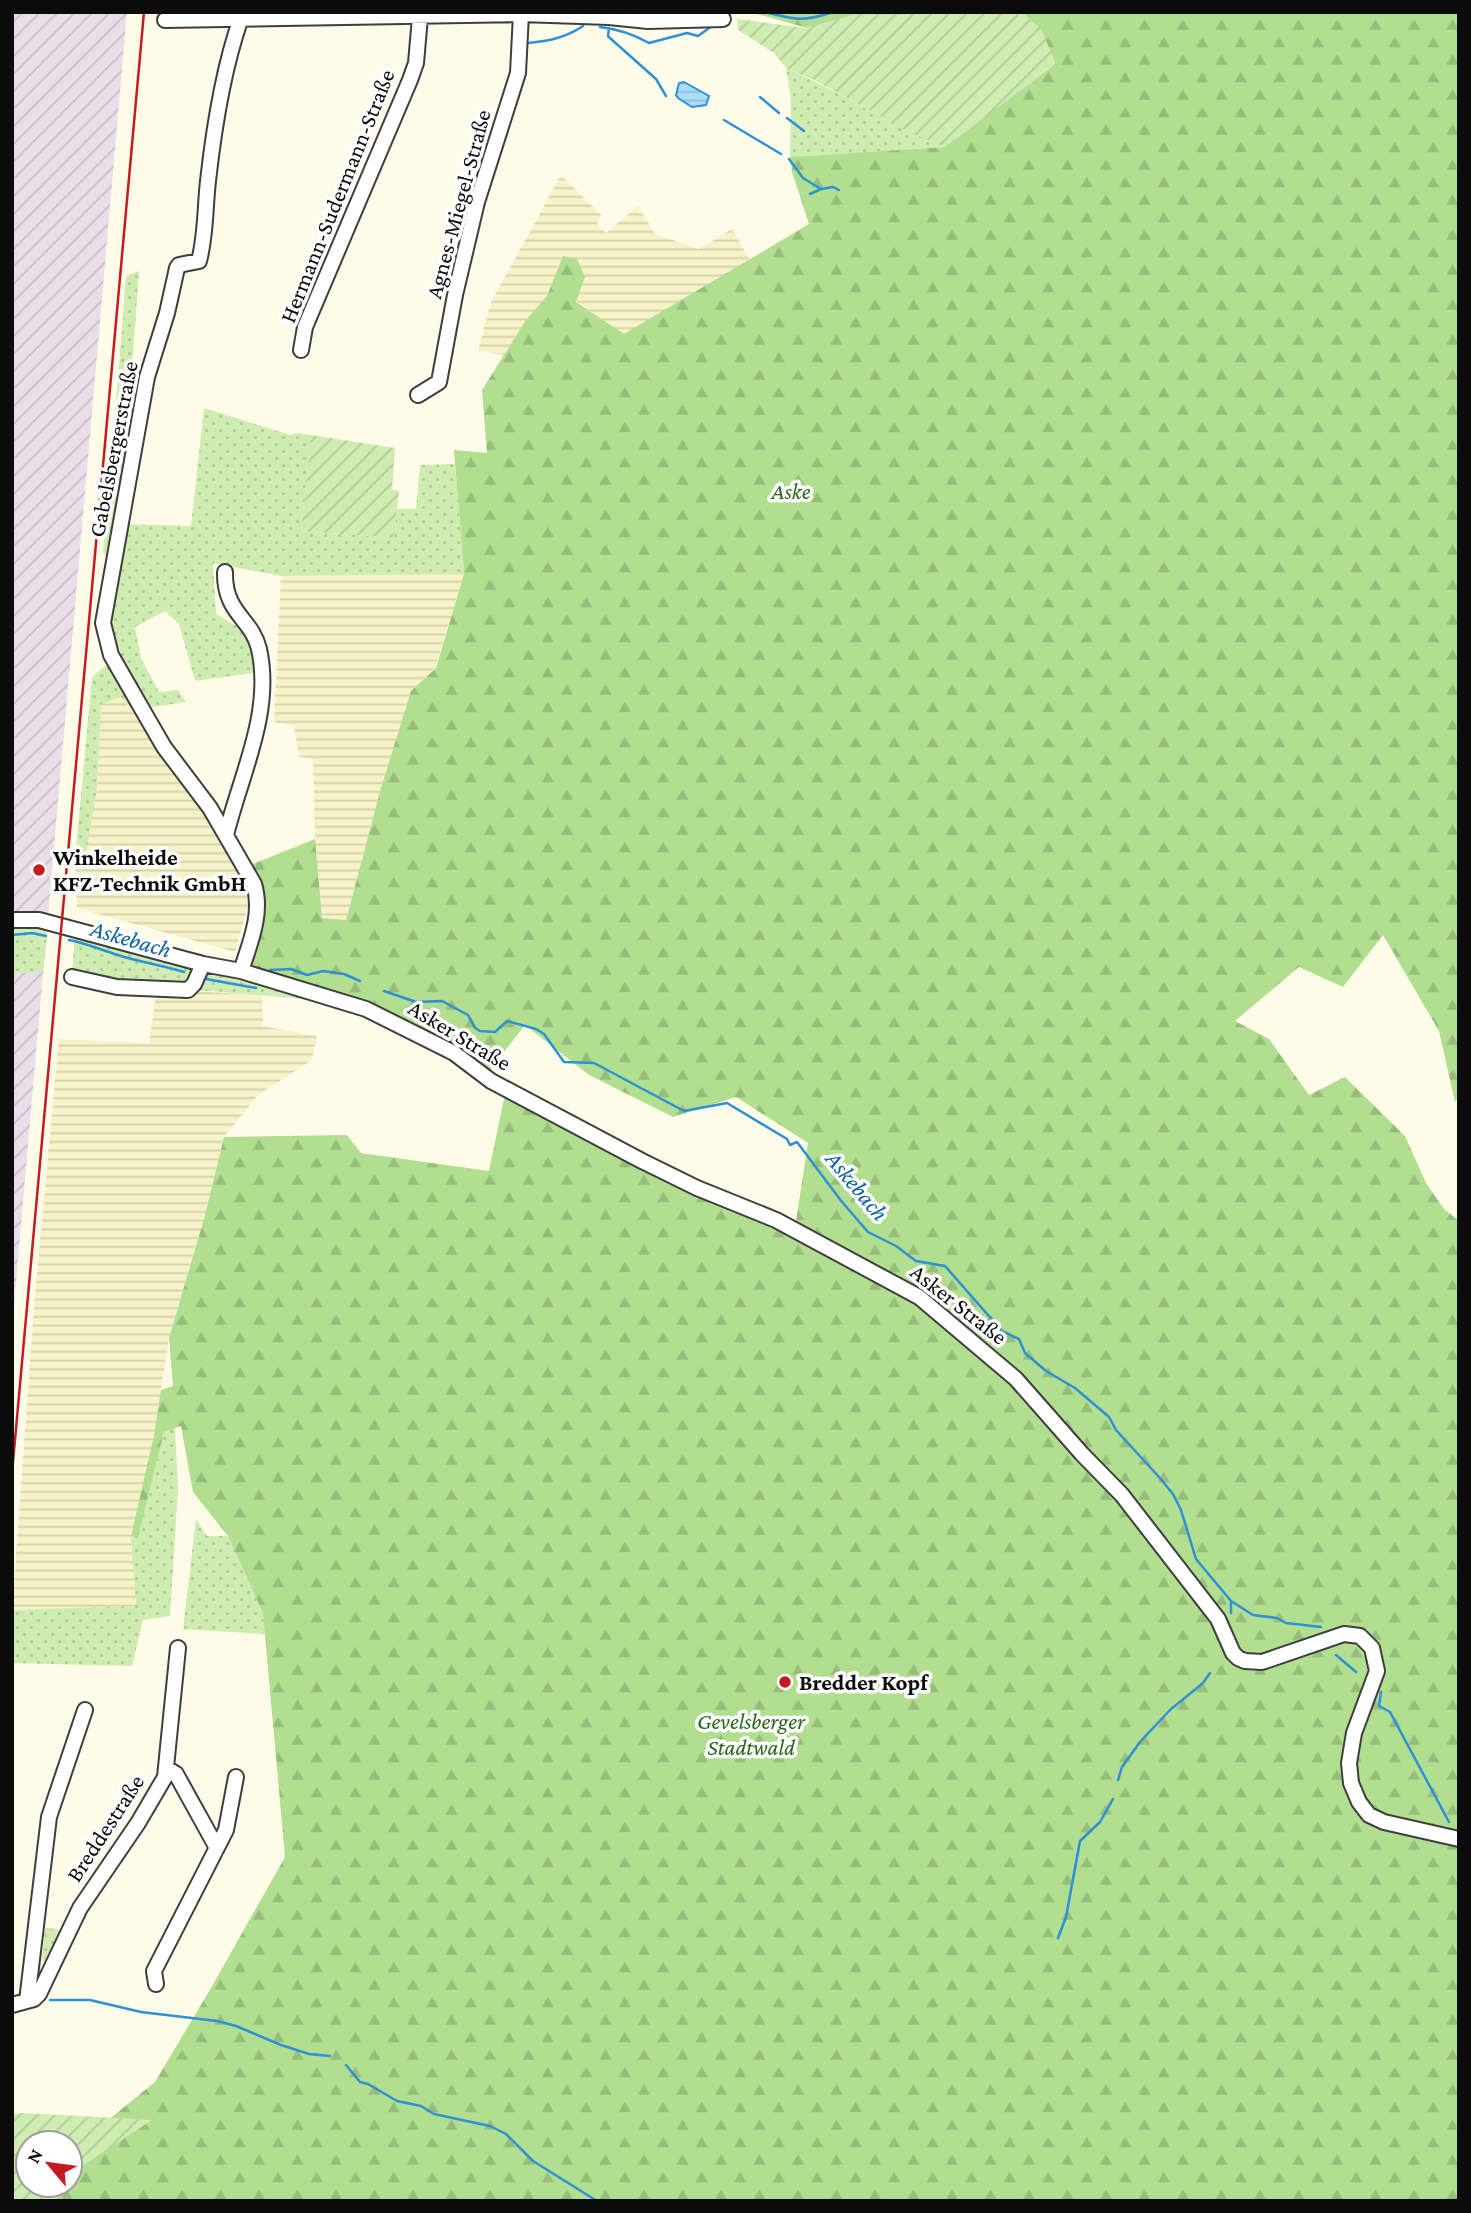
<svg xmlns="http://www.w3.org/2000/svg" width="1471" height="2213" font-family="'Crimson Pro',serif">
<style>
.industrial{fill:url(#industrial-furrows)}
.farmland{fill:url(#farmland-rules)}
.grass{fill:url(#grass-dots)}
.forest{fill:url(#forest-firs)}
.garden{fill:url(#garden-furrows)}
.water{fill:url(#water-rules);stroke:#2c91d7;stroke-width:2}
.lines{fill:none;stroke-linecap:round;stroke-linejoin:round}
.stream{stroke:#2c91d7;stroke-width:2.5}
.minor-casing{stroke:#3e3e3e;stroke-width:18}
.minor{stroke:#fff;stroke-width:14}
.rail{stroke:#c51a20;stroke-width:2.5}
.poi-dot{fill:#c51a20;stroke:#fff;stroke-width:2.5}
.labels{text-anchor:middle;stroke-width:7;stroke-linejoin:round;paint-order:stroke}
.street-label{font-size:23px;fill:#0b0b0b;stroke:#fff}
.park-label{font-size:23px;font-style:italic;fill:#276718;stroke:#fff}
.poi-label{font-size:23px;font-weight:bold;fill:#0b0b0b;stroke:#fff;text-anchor:start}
.water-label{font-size:24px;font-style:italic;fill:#0d61a5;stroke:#fff}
</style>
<defs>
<pattern id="industrial-furrows" width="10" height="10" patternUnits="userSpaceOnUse" patternTransform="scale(1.75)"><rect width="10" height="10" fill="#eadeeb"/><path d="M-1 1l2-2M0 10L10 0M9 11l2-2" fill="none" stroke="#c7bdc8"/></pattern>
<pattern id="farmland-rules" width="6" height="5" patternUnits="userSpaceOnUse" patternTransform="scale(1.75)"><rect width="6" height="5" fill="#f7f3c8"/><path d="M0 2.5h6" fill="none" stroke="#d2cfaa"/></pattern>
<pattern id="grass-dots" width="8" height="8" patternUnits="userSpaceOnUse" patternTransform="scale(1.75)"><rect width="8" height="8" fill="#cfecb1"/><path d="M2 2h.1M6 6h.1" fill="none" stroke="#b0c997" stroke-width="1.8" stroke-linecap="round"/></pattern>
<pattern id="forest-firs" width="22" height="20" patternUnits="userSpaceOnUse" patternTransform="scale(1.75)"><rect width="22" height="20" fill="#b1de8f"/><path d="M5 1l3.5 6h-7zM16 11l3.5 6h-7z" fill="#97bd7a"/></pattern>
<pattern id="garden-furrows" width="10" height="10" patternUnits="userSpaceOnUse" patternTransform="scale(1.75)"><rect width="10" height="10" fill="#cfecb1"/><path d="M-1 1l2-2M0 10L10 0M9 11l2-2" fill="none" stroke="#b0c997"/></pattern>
<pattern id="water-rules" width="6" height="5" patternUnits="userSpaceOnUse" patternTransform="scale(1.75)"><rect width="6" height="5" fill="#aadcfb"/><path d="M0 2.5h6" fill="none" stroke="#91bbd6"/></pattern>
</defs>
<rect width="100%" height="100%" fill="#fffbe9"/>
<!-- industrial -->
<path class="industrial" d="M 12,12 L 127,12 L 12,1328 Z"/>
<!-- farmland -->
<path class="farmland" d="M 561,175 L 601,215 L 597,223 L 606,233 L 638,206 L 655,234 L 699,249 L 732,229 L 750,260 L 624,335 L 576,301 L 548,296 L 526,320 L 504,355 L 478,351 L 491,302 Z
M 464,574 L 435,668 L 411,691 L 381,788 L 346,920 L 322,919 L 315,839 L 313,759 L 299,757 L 294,726 L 274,722 L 281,576 Z
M 121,697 L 132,710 L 142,709 L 254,884 L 235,952 L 77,908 L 75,859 L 85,858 L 97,788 L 101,704 Z
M 157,989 L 262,995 L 263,1026 L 317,1036 L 312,1060 L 258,1095 L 224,1137 L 204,1219 L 169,1338 L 154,1435 L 131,1536 L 137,1606 L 12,1610 L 35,1294 L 59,1039 L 149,1043 Z"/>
<!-- grass -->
<path class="grass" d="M 786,68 C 840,92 890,124 945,147 L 790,157 L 791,101 Z
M 139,271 L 124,480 L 110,481 L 126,276 Z
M 204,408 L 290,435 L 296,433 L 311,435 L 301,531 L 394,538 L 397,509 L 416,509 L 420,465 L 455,464 L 464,574 L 281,576 L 213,563 L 216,614 L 238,627 L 253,648 L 253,673 L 195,681 L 179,624 L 165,611 L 135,627 L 141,658 L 159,692 L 178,690 L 186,702 L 133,710 L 121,697 L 101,704 L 97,788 L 85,859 L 75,859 L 92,677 L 121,653 L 110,628 L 118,566 L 103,553 L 107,494 L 123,497 L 120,524 L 191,526 Z
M 25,924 L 48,928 L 43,971 L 12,974 L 12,927 Z
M 75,930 L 318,1000 L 211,991 L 117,987 L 72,977 Z
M 175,1428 L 178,1489 L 170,1616 L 143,1620 L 132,1666 L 12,1663 L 12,1610 L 136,1606 L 131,1536 L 138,1536 L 164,1432 Z
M 196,1519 L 207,1536 L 228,1536 L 263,1613 L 265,1634 L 183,1629 Z
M 45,1927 L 62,1931 L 48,1962 L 42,1961 Z"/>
<!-- forest -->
<path class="forest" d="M 750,12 L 1459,12 L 1459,1097 L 1455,1102 L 1439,1031 L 1383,935 L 1343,987 L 1299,967 L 1235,1021 L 1269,1039 L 1309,1095 L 1345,1077 L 1405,1136 L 1426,1183 L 1444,1209 L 1459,1221 L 1459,2201 L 56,2201 L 58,2185 L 70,2185 L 70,2151 L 155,2082 L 211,1988 L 285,1857 L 263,1613 L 228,1536 L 193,1492 L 181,1426 L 164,1432 L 138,1537 L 131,1536 L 154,1435 L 161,1390 L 173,1386 L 169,1338 L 204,1219 L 224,1137 L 347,1135 L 361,1153 L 489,1171 L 505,1094 L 794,1234 L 808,1143 L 736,1097 L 673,1117 L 589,1075 L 525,1025 L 487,1074 L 458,1052 L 248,968 L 260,914 L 245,867 L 315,839 L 322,918 L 346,920 L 381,788 L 411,691 L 436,668 L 464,574 L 454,450 L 487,453 L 482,390 L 526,320 L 547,296 L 563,256 L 577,259 L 585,277 L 576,302 L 624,334 L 809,224 L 792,172 L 790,157 L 945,147 L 807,28 Z"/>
<!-- garden -->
<path class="garden" d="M 1023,13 L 1041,29 L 1056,64 L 945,147 L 911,133 L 814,80 L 786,68 L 774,53 L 738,30 L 737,19 L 805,28 L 853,15 Z
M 311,435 L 395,448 L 392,490 L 399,491 L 394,538 L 301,531 Z
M 24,2113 L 152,2120 L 70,2174 L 70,2143 L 28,2143 L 28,2185 L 63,2185 L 62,2201 L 12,2201 L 12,2114 Z"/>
<!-- water -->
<path class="water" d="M 684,82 L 709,96 L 706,105 L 692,107 L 678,98 L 676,95 L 679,83 Z"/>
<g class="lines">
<!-- stream -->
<path class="stream" d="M 765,12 C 796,20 803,22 833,12
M 600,27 C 618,29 633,34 649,43 L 687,33 L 698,36 L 712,26
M 609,28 L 608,36 L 611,39 L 656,79 L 666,96
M 528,43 C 549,41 565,38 583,26
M 760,97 L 779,113
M 787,118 L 804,131
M 724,120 L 781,154
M 789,159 L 803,178 L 821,189 L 833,187 L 839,190
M 810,194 L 821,189
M 12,935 L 32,933 L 46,936
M 69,940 C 86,943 101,950 118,955 C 139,962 162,965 184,972
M 270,970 L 291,969 L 307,975 L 323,971 L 344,974 L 360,981
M 206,979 L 256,988
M 384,991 L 416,1002 L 442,1001 L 468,1015 L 475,1028 L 480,1031 L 495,1032 L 507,1021 L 536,1029 L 544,1034 L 564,1062 L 594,1063 L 684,1111 L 727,1103 L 787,1139 L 790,1145 L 797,1142 L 842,1202 L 868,1232 L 896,1246 L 916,1261 L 945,1266 L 1002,1331 L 1019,1339 L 1025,1353 L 1046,1371 L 1075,1388 L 1109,1417 L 1116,1430 L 1159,1477 L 1173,1494 L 1181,1510 L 1196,1559 L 1231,1601 L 1253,1615 L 1277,1618 L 1286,1623 L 1321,1627
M 1231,1603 L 1231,1613
M 1336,1655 L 1356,1672
M 1381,1692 L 1379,1706 L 1390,1712 L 1449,1822
M 1118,1780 L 1122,1767 L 1140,1742 L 1170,1710 L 1203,1683 L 1210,1673
M 1058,1938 L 1066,1917 L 1080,1841 L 1100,1822 L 1113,1799
M 50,2000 L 90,2000 L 141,2012 L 217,2021 L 236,2026 L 281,2045 L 309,2054 L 330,2056
M 346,2065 L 360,2082 L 368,2084 L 397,2101 L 421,2106 L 434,2114 L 490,2126 L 506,2134 L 533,2161 L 597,2201"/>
<!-- minor casing -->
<g class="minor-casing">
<path id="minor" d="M 241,18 C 223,69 214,127 208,181 C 205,207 206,235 199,261 L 179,265 L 177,268 L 167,313 L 147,377 L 103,623 L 111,655 L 142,709 L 164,747 L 210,808 L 254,884 C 263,913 250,943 241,971
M 165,20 L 521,14 L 609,17 L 648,21 L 723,19
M 301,350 L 305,327 L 410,80 L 416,63 L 420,17
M 418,395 L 439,382 L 455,295 L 477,202 L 518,73 L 521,14
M 225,572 C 224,614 252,618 259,649 C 273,712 241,774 226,835
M 12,920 L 39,920 L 203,964 L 241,971 L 366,1009 L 454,1053 L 491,1081 L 642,1161 L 697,1188 L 776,1220 L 919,1297 L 1016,1379 L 1082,1454 L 1122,1495 L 1218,1619 L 1233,1653 L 1238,1658 L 1245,1661 L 1262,1662 L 1344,1634 L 1360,1636 L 1372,1648 L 1377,1671 L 1354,1733 L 1349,1763 L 1351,1783 L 1359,1802 L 1369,1815 L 1384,1822 L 1459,1839
M 72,977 L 117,987 L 188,990 L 194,984 L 203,964
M 168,1769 L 176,1774 L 217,1848
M 156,1984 L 154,1971 L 226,1830 L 236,1777
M 27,2001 L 49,1817 L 85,1710
M 12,2005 L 34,1999 L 39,1994 L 80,1908 L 138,1823 L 165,1777 L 178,1648"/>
</g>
<!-- minor -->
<use href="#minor" class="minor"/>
<!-- rail -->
<path class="rail" d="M 12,1473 L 144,12"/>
</g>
<!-- markers -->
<g class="poi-dot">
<circle cx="39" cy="870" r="7"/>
<circle cx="785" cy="1682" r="7"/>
</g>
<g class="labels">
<!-- street labels -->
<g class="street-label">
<text transform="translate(337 196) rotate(-68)" y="8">Hermann-Sudermann-Straße</text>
<text transform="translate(458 204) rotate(-75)" y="8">Agnes-Miegel-Straße</text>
<text transform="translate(113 449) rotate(-79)" y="8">Gabelsbergerstraße</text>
<text transform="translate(460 1035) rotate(31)" y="8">Asker Straße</text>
<text transform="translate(959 1304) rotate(38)" y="8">Asker Straße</text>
<text transform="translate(105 1828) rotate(-57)" y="8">Breddestraße</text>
</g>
<!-- park labels -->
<g class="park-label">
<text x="791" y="499">Aske</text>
<text x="751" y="1729">Gevelsberger<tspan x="751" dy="26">Stadtwald</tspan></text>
</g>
<!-- poi labels -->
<g class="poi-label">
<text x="53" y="865">Winkelheide<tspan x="53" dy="26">KFZ-Technik GmbH</tspan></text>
<text x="799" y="1690">Bredder Kopf</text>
</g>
<!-- water labels -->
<g class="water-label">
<text transform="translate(131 939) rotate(16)" y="8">Askebach</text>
<text transform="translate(857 1186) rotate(50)" y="8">Askebach</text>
</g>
</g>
<!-- border -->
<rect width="1471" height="2213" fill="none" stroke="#0b0b0b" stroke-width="28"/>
<!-- north arrow -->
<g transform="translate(49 2164) rotate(299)"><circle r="33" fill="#ffffff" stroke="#9d9d9d" stroke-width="2"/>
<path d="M0-5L12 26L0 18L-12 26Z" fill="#c51a20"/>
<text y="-10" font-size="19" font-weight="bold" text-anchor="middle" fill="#0b0b0b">N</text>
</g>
</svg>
